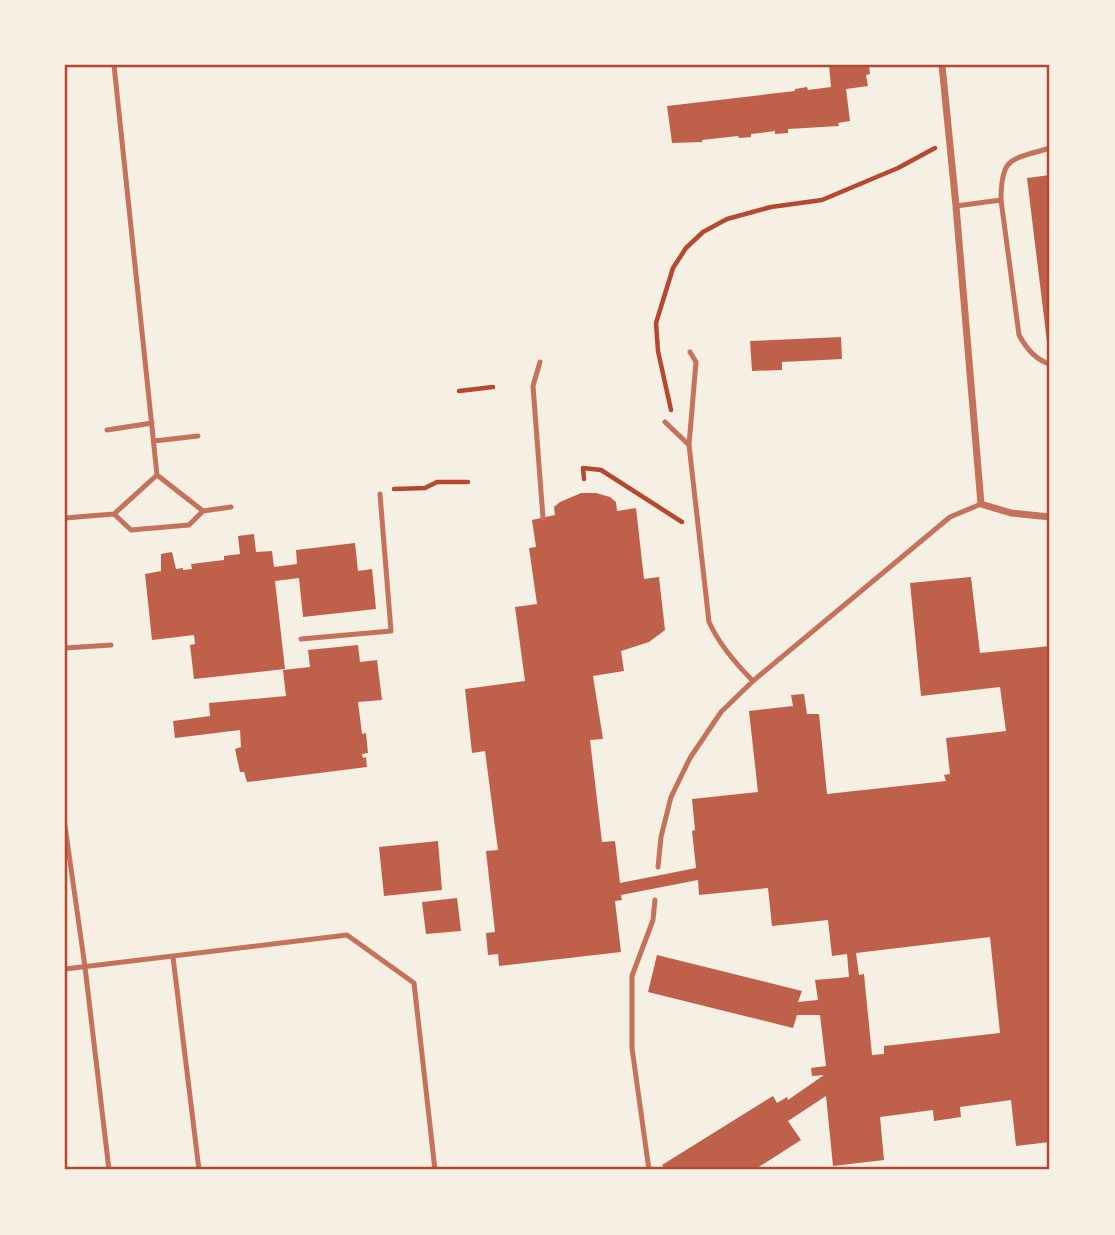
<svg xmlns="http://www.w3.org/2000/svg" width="1115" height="1235" font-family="'Titillium Web',sans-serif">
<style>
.building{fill:#bf614a;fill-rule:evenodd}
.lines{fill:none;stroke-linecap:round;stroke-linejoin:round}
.path{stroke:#b5482f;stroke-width:4.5}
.service{stroke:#c5725c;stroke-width:5}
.minor{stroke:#c5725c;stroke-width:7}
.neatline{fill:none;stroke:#b5482f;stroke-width:2.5}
</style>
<rect width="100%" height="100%" fill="#f6efe4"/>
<!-- building -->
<path class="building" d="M 829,65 L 869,65 L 870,74 L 866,75 L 868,86 L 846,89 L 850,121 L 838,123 L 839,126 L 788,129 L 788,133 L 775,134 L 775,131 L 751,134 L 751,137 L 739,138 L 738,136 L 702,140 L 702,142 L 672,143 L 667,106 L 795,91 L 795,89 L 807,87 L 808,90 L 831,87 Z
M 1050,175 L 1050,341 L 1047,342 L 1027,178 Z
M 841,337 L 842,359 L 782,362 L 782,370 L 752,371 L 750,341 Z
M 581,493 L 596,493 L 610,497 L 616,502 L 617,511 L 636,508 L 644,579 L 659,577 L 665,630 L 649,642 L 621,651 L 624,671 L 593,676 L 603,739 L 590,740 L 602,842 L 615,841 L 620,883 L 696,868 L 692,831 L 695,830 L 692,799 L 758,792 L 749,711 L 793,706 L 791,695 L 804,694 L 807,714 L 819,714 L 827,794 L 946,781 L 944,775 L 950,774 L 946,738 L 1006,731 L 1000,687 L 921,696 L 910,583 L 971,577 L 980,653 L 1050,646 L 1050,1142 L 1016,1146 L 1011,1100 L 960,1107 L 961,1117 L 934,1121 L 933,1110 L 880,1117 L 884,1160 L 833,1166 L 826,1096 L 788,1121 L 801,1140 L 754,1170 L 665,1170 L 662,1165 L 773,1096 L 777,1103 L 787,1097 L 788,1100 L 824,1075 L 812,1076 L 811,1068 L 826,1066 L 820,1015 L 797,1015 L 793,1028 L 648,992 L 657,955 L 802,991 L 798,1002 L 818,1000 L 815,980 L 849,977 L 847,954 L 832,956 L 828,920 L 772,926 L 768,888 L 699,895 L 698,880 L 621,895 L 622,900 L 615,901 L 621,952 L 499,966 L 498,954 L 488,955 L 486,933 L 495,932 L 486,851 L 498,850 L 485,751 L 472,753 L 465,689 L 525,681 L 515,607 L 537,604 L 529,548 L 536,547 L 532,520 L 555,515 L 554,507 L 560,502 ZM 990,937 L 1000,1033 L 884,1046 L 884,1054 L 872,1055 L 864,974 L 859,975 L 856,953 Z
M 254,534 L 256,552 L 272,551 L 274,567 L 297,564 L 296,550 L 355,543 L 358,571 L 372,569 L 376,609 L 303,617 L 299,578 L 275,581 L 285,669 L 194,679 L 190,645 L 195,644 L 194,635 L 152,640 L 145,574 L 161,571 L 161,554 L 172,552 L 176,569 L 183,568 L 183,570 L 192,569 L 191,564 L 224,560 L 224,556 L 240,554 L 238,536 Z
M 358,645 L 360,662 L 377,660 L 382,700 L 358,702 L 362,734 L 366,733 L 368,753 L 362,754 L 363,758 L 366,757 L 367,767 L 247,782 L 244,772 L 240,772 L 235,749 L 241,747 L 240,730 L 175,738 L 173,721 L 210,716 L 209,703 L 286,696 L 283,670 L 310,667 L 308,650 Z
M 438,841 L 442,890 L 384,896 L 379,847 Z
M 457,898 L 461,931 L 426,934 L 422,902 Z"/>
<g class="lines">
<!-- path -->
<path class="path" d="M 459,391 L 493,387
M 671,410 L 658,351 L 656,323 L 673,268 L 686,248 L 703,232 L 727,219 L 771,207 L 822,200 L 898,168 L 935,148
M 584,479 L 583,468 L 601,470 L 682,522
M 394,489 L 425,488 L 437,482 L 468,482"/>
<!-- service -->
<path class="service" d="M 1001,200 L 1019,335 C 1026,348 1035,360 1050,364
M 956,206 L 1001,200 C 1001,155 1012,160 1050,148
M 690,352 L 696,362 L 689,445 L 709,622 C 719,644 736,664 753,681
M 540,362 L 533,386 L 543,518
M 665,422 L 689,445
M 107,430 L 152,423
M 154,441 L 198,436
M 203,511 L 231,507
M 114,514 L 131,530 L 189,525 L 203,511 L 157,475
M 65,518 L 114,514 L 157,475 L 114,65
M 301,639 L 391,631 L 380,494
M 65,648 L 111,645
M 65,826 L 85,967 L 109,1170
M 658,867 L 661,837 L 671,797 L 690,758 L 721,712 L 753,681 L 950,517 L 981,504
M 173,957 L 199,1170
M 65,969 L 347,935 L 414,983 L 435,1170
M 649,1170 L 632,1048 L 632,976 L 653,920 L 655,900"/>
<!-- minor -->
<path class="minor" d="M 942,65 L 956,206 L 981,504 L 1011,513 L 1050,517"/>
</g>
<!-- border -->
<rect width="1115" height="1235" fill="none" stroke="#f6efe4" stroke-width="133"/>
<rect x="66" y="66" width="982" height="1102" class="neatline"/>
</svg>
